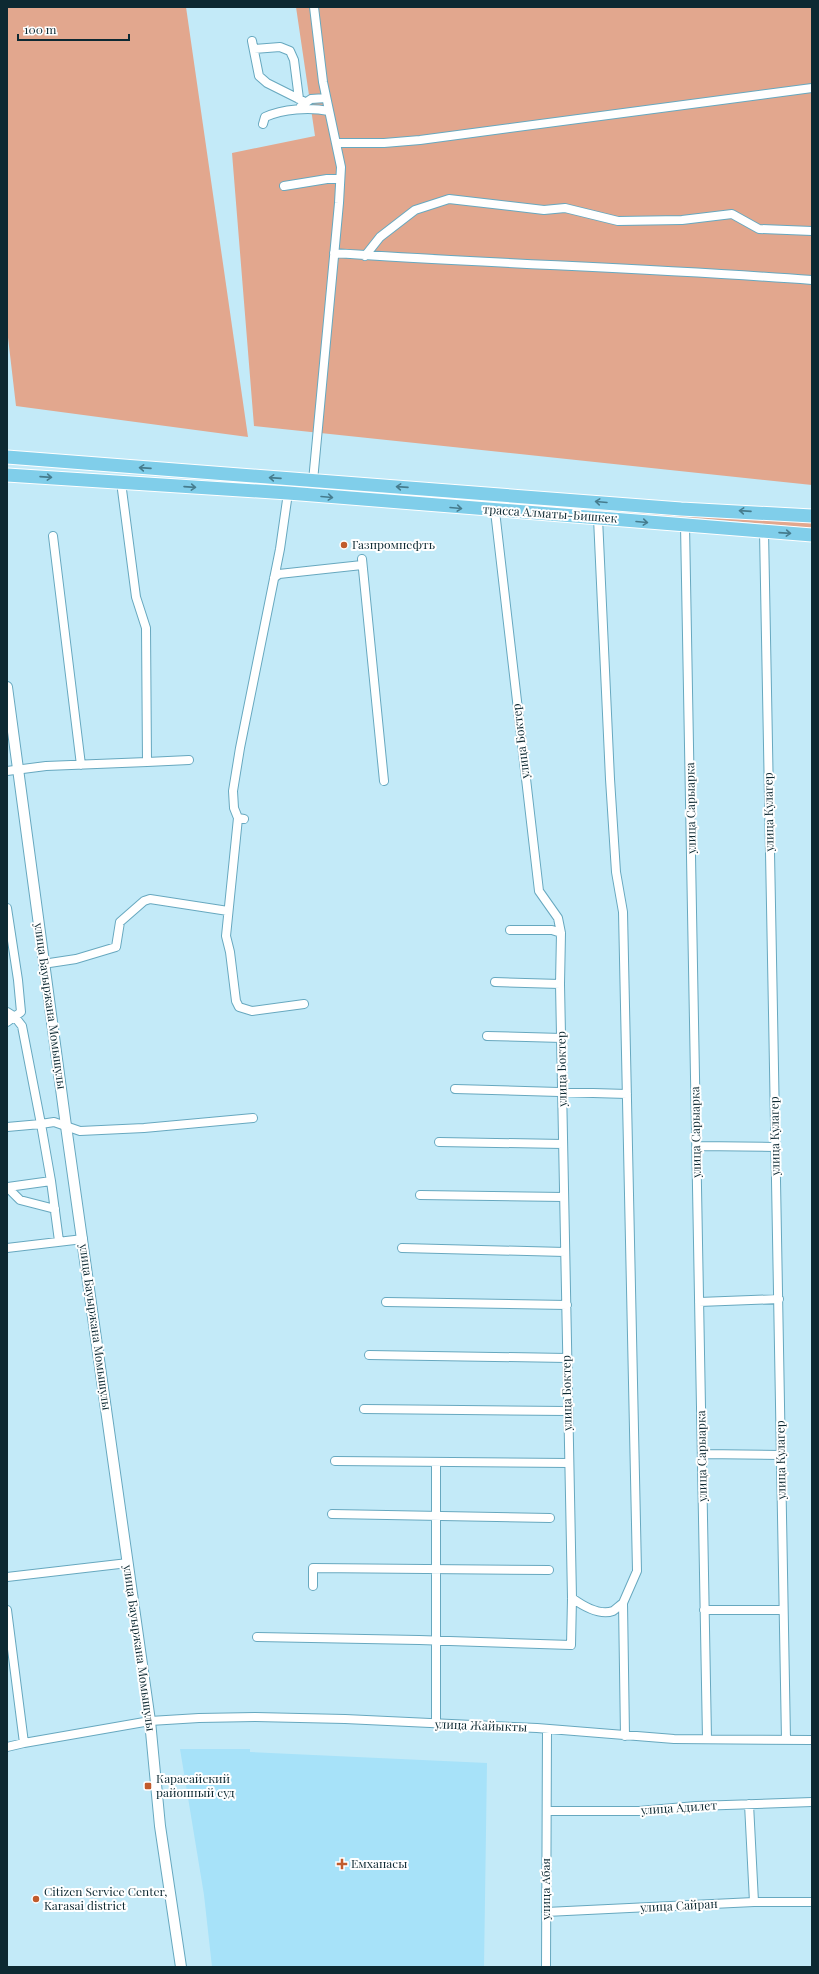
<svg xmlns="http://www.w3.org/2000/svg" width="819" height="1974" font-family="'Playfair Display',serif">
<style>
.built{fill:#a7e2f9}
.green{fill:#e2a78e}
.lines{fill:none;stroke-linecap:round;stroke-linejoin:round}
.minor-casing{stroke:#67a8bf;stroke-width:10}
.tertiary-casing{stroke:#67a8bf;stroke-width:12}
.trunk-casing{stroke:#fff;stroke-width:15}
.minor{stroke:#fff;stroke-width:8}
.tertiary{stroke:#fff;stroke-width:10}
.trunk{stroke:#80ceea;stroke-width:13}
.oneway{stroke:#467c8e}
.poi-dot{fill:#c15b2c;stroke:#fff;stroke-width:1.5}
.labels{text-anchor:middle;stroke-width:4;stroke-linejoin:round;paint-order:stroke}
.street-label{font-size:12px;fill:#0d2932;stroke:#fff}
.poi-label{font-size:12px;fill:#0d2932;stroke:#fff;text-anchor:start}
</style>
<rect width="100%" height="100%" fill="#c3eaf8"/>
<!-- built -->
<path class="built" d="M 180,1749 L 250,1749 L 250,1752 L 487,1763 L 484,1967 L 212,1967 L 204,1895 Z"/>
<!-- green -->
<path class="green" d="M 7,7 L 186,7 L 248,437 L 16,406 L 7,329 Z
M 296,7 L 812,7 L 812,485 L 254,426 L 232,153 L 315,136 Z
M 443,493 L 812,522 L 812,528 L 533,504 L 439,499 Z"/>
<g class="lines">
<!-- minor casing -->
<g class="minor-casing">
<path id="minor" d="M 252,41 L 259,76 L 267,83 L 305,102
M 254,49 L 280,47 L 290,51 L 294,60 L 299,99
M 301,106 L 311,99 L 326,98
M 263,124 L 265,117 C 283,109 309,107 329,111
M 337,143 L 384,143 L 420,140 L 812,88
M 284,186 L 327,179 L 340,179
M 334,253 C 494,264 653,268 812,280
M 365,256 L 380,237 L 415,210 L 449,199 L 544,210 L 565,208 L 618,221 L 682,220 L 732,214 L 759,229 L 812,231
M 313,481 L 339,203 L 341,167 L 323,82 L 314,7
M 598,518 L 610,779 L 616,872 L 623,912 L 637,1571 L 623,1603 L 625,1736
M 685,525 L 707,1739
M 764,531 C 771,934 780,1337 786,1740
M 53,536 L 81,765
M 362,559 L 384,781
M 274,578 L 279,574 L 362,565
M 147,762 L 189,760
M 7,771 L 46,766 L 147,762 L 146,628 L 136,597 L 121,482
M 238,818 L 226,936 L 230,952 L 236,1001 L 239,1007 L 252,1011 L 304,1004
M 244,819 L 238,818 L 234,808 L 233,791 L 240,748 L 280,549 L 288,493
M 7,908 L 18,980 L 21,1012 L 7,1022
M 510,930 L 552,930 L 561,933
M 43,964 L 76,959 L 116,947 L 120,922 L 144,901 L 150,899 L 228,911
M 495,982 L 560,984
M 7,1012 L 15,1017 L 22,1026 L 41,1124 L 7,1127
M 487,1036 L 562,1038
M 455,1089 L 627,1094
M 439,1142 L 563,1144
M 697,1146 L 775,1147
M 7,1187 L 20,1200 L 55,1209
M 8,1187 L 51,1181
M 420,1195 L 564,1197
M 59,1241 L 51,1181 L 41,1124 L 54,1122 L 80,1131 L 144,1128 L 253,1118
M 7,1248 L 83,1239
M 402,1248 L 565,1252
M 386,1302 L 567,1305
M 699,1302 L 779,1299
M 369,1355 L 567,1358
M 364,1409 L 567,1411
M 702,1454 L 781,1455
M 335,1461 L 569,1463
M 332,1514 L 550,1518
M 7,1577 L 128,1563
M 313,1586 L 313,1568 L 549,1570
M 572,1598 C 583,1606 599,1616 613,1611 C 616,1609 620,1605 623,1603
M 7,1610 L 24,1743 L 7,1747
M 704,1610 L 783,1610
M 257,1637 L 419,1640 L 571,1645 L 572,1598 L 560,984 L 561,933 L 558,918 L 539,891 L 495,511
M 436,1724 L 436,1463
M 24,1743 L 150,1721 L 199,1718 L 255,1717 L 345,1719 L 537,1728 L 674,1739 L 812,1740
M 749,1804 L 754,1902
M 547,1811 L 639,1811 L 696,1806 L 812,1802
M 546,1912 L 754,1902 L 812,1902
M 546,1967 L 547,1730"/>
</g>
<!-- tertiary casing -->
<g class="tertiary-casing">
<path id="tertiary" d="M 7,687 L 66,1126 L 150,1721 L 160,1826 L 181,1967"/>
</g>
<!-- trunk casing -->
<g class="trunk-casing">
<path id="trunk" d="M 7,457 L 681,509 L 812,516
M 7,475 L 288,493 L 812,535"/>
</g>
<!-- minor -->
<use href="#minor" class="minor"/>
<!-- tertiary -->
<use href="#tertiary" class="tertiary"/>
<!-- trunk -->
<use href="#trunk" class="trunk"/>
</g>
<!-- one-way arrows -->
<defs><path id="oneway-shaft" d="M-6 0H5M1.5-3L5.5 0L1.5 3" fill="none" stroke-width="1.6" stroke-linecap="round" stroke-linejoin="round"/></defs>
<g class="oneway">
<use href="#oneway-shaft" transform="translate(145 468) rotate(-176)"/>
<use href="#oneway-shaft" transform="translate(46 477) rotate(4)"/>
<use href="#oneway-shaft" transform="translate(275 478) rotate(-176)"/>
<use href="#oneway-shaft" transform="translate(190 487) rotate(4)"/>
<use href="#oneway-shaft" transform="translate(402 487) rotate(-176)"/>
<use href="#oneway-shaft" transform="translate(327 497) rotate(5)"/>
<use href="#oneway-shaft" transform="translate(601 502) rotate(-175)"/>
<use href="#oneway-shaft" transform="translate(456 508) rotate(5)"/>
<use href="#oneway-shaft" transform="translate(745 511) rotate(-176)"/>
<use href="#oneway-shaft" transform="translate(642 522) rotate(5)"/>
<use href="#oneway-shaft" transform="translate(785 533) rotate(4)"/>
</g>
<!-- markers -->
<g class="poi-dot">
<circle cx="344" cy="545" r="4"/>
<rect x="144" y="1782" width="8" height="8" rx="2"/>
<path d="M340 1858h4v4h4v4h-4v4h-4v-4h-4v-4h4z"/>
<circle cx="36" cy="1899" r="4"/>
</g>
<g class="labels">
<!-- street labels -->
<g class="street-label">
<text transform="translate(550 514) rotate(4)" y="4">трасса Алматы-Бишкек</text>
<text transform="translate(521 741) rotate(-97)" y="4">улица Боктер</text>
<text transform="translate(691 808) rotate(-91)" y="4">улица Сарыарка</text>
<text transform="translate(769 812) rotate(-91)" y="4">улица Кулагер</text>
<text transform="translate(50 1006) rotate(82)" y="4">улица Бауыржана Момышулы</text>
<text transform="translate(562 1069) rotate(-91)" y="4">улица Боктер</text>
<text transform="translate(696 1132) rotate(-91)" y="4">улица Сарыарка</text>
<text transform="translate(775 1136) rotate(-91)" y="4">улица Кулагер</text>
<text transform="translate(95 1327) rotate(82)" y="4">улица Бауыржана Момышулы</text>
<text transform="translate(567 1393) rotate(-91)" y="4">улица Боктер</text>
<text transform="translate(702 1456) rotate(-91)" y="4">улица Сарыарка</text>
<text transform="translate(781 1460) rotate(-91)" y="4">улица Кулагер</text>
<text transform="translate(139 1648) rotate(82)" y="4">улица Бауыржана Момышулы</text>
<text transform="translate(481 1726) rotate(2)" y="4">улица Жайыкты</text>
<text transform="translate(679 1808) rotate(-4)" y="4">улица Адилет</text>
<text transform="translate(546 1889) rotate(-90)" y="4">улица Абая</text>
<text transform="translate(679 1906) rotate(-3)" y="4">улица Сайран</text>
</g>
<!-- poi labels -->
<g class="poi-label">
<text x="352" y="549">Газпромнефть</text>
<text x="156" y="1783">Карасайский<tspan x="156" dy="14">районный суд</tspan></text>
<text x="351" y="1868">Емханасы</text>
<text x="44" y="1896">Citizen Service Center,<tspan x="44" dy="14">Karasai district</tspan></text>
</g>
</g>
<!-- border -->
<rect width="819" height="1974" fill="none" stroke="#0d2932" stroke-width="16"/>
<!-- scale -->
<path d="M18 34v6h111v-6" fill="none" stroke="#0d2932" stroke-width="2"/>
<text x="24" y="34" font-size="12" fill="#0d2932" stroke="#ffffff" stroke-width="3" paint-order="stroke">100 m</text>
</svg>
